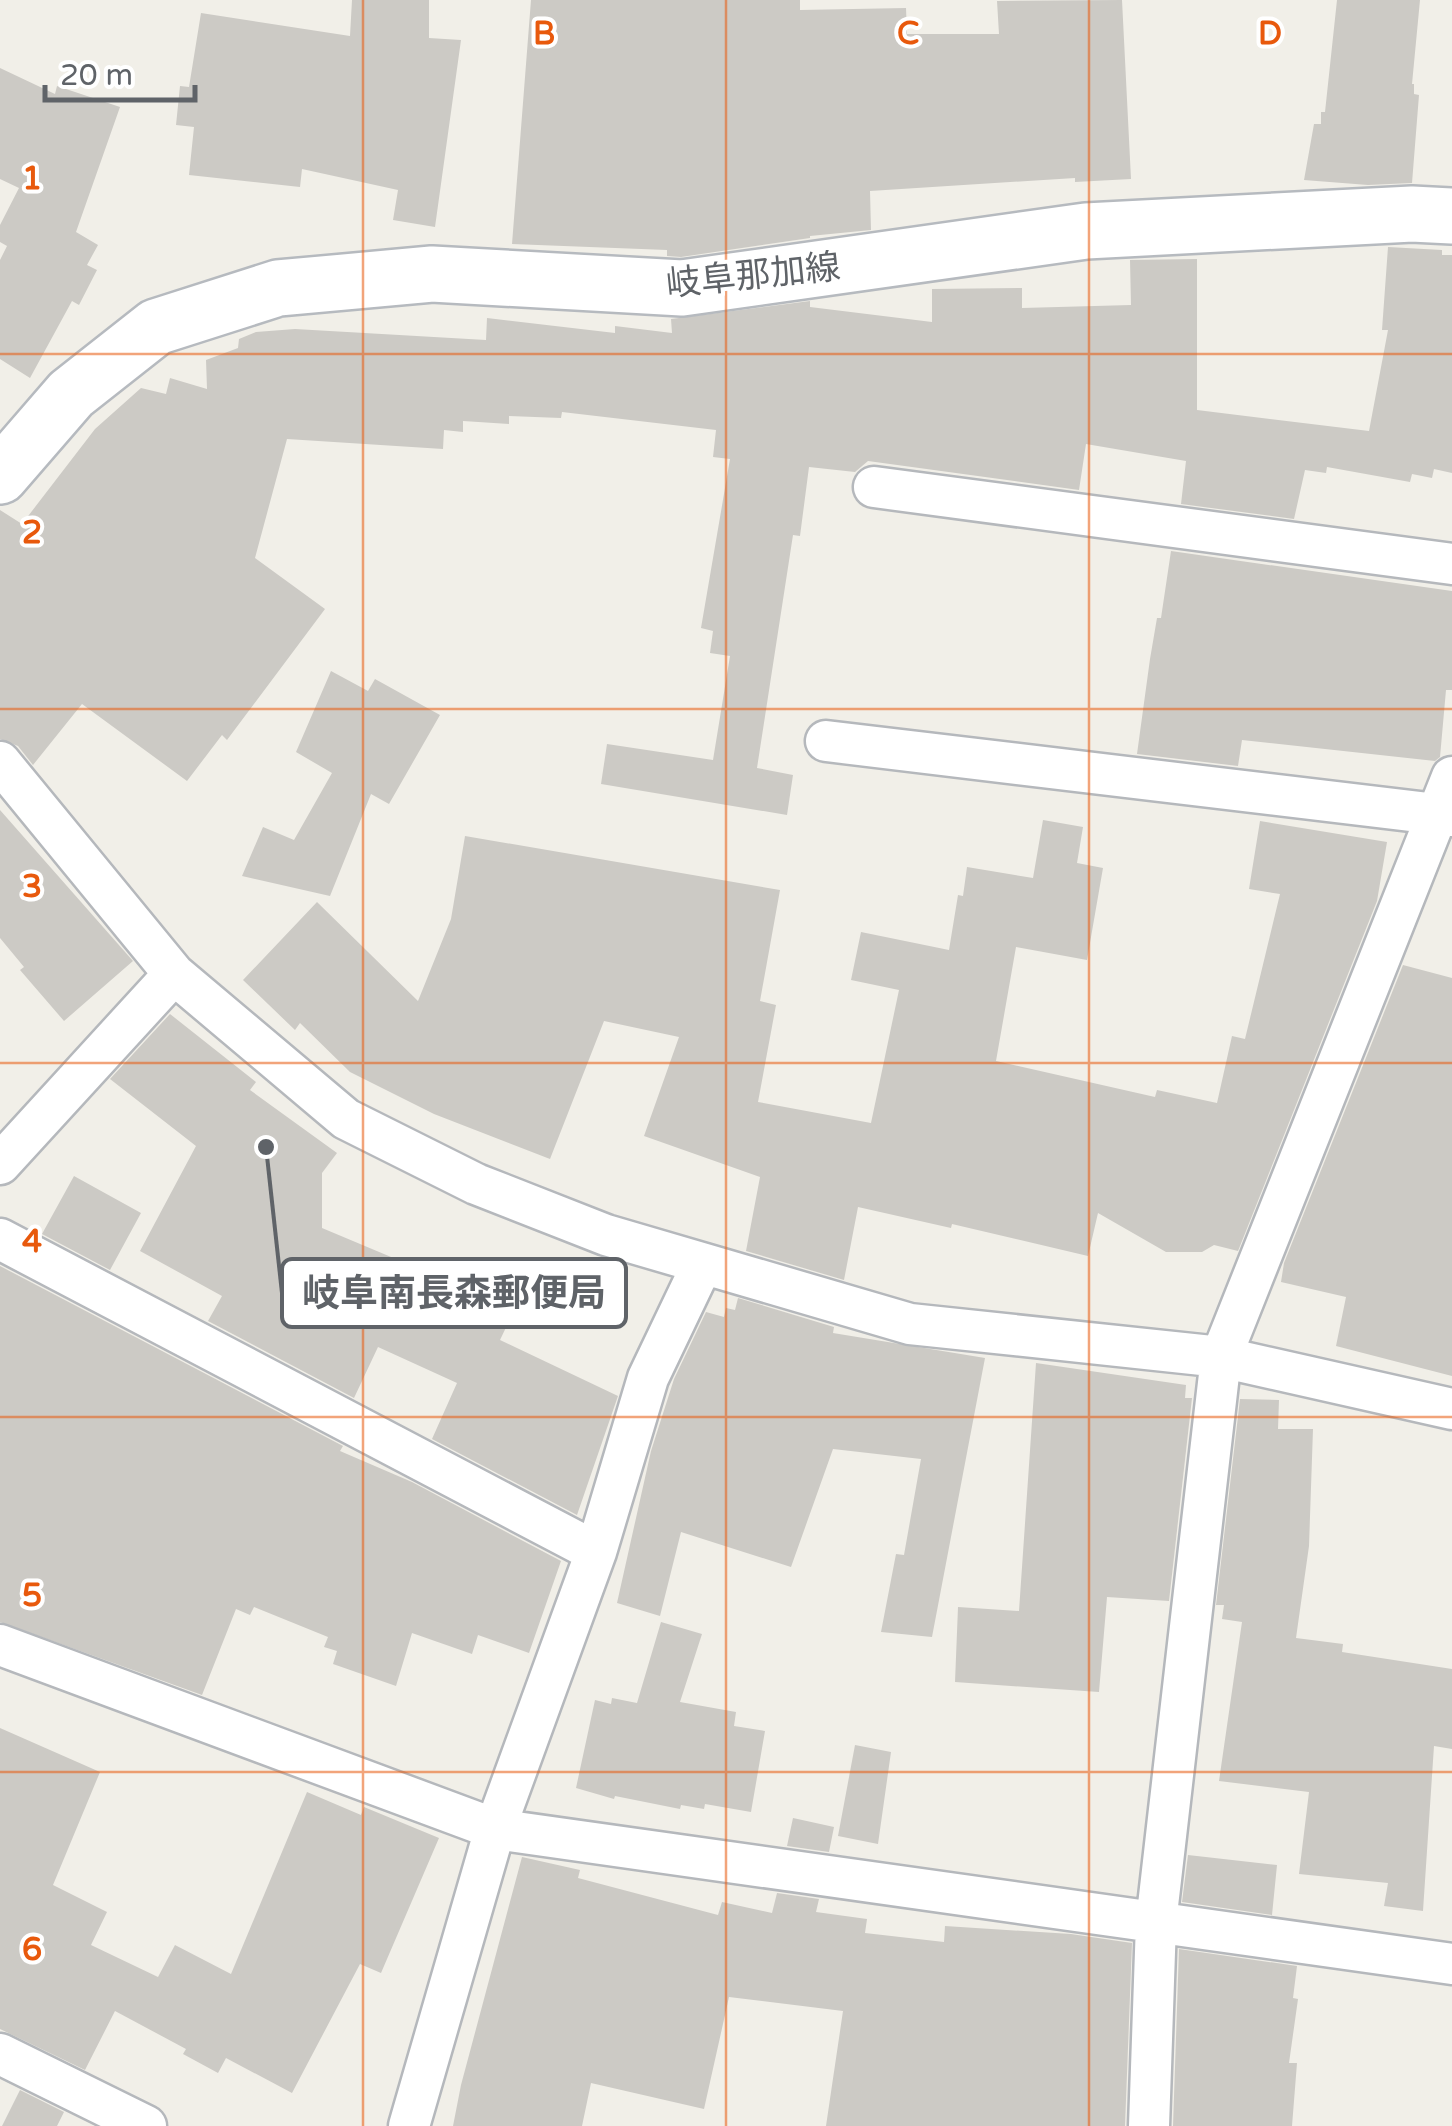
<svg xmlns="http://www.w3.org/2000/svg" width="1452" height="2126" font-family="'Varela Round','Noto Sans JP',sans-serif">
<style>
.building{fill:#cccac5}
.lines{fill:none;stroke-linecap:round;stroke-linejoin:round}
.minor-casing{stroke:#b5b8bc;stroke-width:45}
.secondary-casing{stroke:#b6babf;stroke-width:60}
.minor{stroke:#fff;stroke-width:40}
.secondary{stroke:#fff;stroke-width:55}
.grid{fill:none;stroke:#e8590c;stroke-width:2.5;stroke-opacity:0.55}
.labels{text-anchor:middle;stroke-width:8;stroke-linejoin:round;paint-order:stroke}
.street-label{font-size:35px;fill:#5f6368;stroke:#fff}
.grid-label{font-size:32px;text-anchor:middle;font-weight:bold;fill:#e8590c;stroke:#fff;stroke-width:8;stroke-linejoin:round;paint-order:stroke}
.leader{fill:none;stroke:#5f6368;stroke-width:4}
.callout-dot{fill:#5f6368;stroke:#fff;stroke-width:4}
.callout{fill:#fff;stroke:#5f6368;stroke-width:4}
.callout-label{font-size:38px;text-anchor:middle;font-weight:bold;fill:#5f6368}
</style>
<rect width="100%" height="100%" fill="#f1efe8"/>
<!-- building -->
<path class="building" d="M 352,0 L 429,0 L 429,38 L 461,40 L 435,227 L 393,220 L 398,190 L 302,169 L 300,187 L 189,175 L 194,127 L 176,125 L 180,86 L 189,87 L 201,13 L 350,36 Z
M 531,0 L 800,0 L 800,10 L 906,8 L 907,34 L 999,34 L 997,1 L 1122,0 L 1131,179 L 1075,182 L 1075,178 L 870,191 L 871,230 L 810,236 L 810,238 L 681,257 L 667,256 L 667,250 L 512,244 Z
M 1337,0 L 1420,0 L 1412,84 L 1414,84 L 1414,94 L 1419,95 L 1412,183 L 1368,185 L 1304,180 L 1314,124 L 1321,124 L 1321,112 L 1325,112 Z
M 0,68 L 55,94 L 57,86 L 120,107 L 76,232 L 98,245 L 87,265 L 97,270 L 79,305 L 72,301 L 30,378 L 0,359 L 0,260 L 7,246 L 0,242 L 0,225 L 19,188 L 0,179 Z
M 1388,247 L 1442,250 L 1442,255 L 1452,255 L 1452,473 L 1434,469 L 1432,478 L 1412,474 L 1410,482 L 1327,467 L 1326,473 L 1305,470 L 1294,519 L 1181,504 L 1186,461 L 1086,444 L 1079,490 L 868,461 L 855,472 L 809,467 L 800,536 L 793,535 L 757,768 L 793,775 L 787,815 L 601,784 L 607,744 L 713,760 L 730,656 L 710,653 L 713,631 L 701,628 L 730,459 L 713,457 L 716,430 L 562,412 L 561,418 L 509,416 L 509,424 L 463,421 L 463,432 L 444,430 L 443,449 L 287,439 L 255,558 L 325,609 L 227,740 L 222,735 L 187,781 L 82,704 L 33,765 L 18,746 L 0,739 L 0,510 L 22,524 L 95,429 L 141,388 L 166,394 L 170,378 L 207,389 L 206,360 L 238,348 L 239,339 L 256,332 L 295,329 L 486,340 L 487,318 L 615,333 L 615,326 L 672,333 L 671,319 L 810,301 L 810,307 L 932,322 L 932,289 L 1022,288 L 1022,308 L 1131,305 L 1130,260 L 1197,259 L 1197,410 L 1369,431 L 1388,330 L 1382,330 Z
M 1171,551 L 1452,591 L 1452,690 L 1446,690 L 1440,757 L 1435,761 L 1242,740 L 1238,766 L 1137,754 L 1150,659 L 1157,618 L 1161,618 Z
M 331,671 L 368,691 L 375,679 L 440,715 L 389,804 L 371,794 L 330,896 L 242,876 L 263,827 L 294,840 L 332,773 L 296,752 Z
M 0,810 L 133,961 L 64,1021 L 20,970 L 24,967 L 0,938 Z
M 1043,820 L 1083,827 L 1077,863 L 1103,868 L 1087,960 L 1016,947 L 996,1061 L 1155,1097 L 1157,1090 L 1217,1103 L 1232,1036 L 1245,1039 L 1280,894 L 1249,889 L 1260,821 L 1387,842 L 1377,901 L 1238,1251 L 1214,1245 L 1202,1252 L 1166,1252 L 1098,1213 L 1088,1256 L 952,1224 L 951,1228 L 858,1207 L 844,1280 L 746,1251 L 760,1177 L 644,1136 L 679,1037 L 604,1021 L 550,1159 L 434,1114 L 350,1072 L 300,1023 L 295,1030 L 243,980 L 317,902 L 418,1001 L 451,919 L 465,836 L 780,890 L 760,1001 L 776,1005 L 758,1102 L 871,1123 L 899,990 L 851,980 L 861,932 L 949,950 L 958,895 L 963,896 L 967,867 L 1033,878 Z
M 1403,965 L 1452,978 L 1452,1376 L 1336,1346 L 1346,1297 L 1281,1282 L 1284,1263 Z
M 170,1014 L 256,1082 L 250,1090 L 337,1153 L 322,1173 L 322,1228 L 403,1262 L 401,1267 L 511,1317 L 500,1340 L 618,1396 L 577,1515 L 432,1439 L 457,1383 L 378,1347 L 354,1398 L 208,1321 L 222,1296 L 140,1251 L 196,1146 L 110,1079 Z
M 74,1176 L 141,1213 L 110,1270 L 42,1234 Z
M 0,1266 L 343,1446 L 340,1451 L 412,1482 L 561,1561 L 529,1653 L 478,1635 L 472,1654 L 412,1633 L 396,1686 L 333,1664 L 337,1651 L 324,1647 L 328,1637 L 254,1607 L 250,1615 L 236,1609 L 202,1695 L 0,1622 Z
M 738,1298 L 834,1327 L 833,1333 L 985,1358 L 932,1637 L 881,1632 L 896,1554 L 904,1555 L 921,1459 L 833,1449 L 791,1567 L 681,1532 L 660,1616 L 617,1603 L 651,1451 L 674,1379 L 706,1312 L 724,1317 L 726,1308 L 735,1310 Z
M 1036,1363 L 1186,1385 L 1185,1398 L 1192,1398 L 1169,1601 L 1107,1597 L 1099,1692 L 955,1682 L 958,1607 L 1019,1611 Z
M 1240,1399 L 1279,1400 L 1278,1429 L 1313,1429 L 1309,1546 L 1296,1638 L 1343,1644 L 1342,1652 L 1452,1669 L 1452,1749 L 1434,1746 L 1423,1911 L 1384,1906 L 1388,1883 L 1299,1874 L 1309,1792 L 1219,1781 L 1242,1622 L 1222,1619 L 1224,1605 L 1216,1605 Z
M 661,1622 L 702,1634 L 680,1702 L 736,1712 L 734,1726 L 765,1731 L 751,1812 L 705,1804 L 704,1809 L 681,1805 L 680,1809 L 615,1796 L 614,1799 L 576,1788 L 595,1700 L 611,1704 L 612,1698 L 637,1703 Z
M 0,1728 L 100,1772 L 53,1885 L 107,1912 L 91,1945 L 158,1977 L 175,1945 L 231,1974 L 307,1792 L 361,1815 L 364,1807 L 439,1838 L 381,1973 L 360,1964 L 292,2093 L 226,2058 L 218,2073 L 183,2054 L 186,2049 L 115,2011 L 85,2070 L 0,2029 Z
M 855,1745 L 891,1752 L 878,1844 L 838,1836 Z
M 793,1818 L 834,1827 L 829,1852 L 787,1846 Z
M 1188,1855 L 1277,1865 L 1272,1915 L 1182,1902 Z
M 522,1857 L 580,1870 L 578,1878 L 718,1915 L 722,1902 L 772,1913 L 777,1893 L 819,1899 L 816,1912 L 867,1919 L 865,1933 L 944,1942 L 945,1926 L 1071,1934 L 1132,1943 L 1125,2126 L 826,2126 L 843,2011 L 729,1997 L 704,2109 L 591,2083 L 582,2126 L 453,2126 L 461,2085 Z
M 1179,1949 L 1297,1966 L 1293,1998 L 1298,1999 L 1289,2063 L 1297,2063 L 1292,2126 L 1173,2126 Z
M 20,2090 L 64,2112 L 57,2126 L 2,2126 Z"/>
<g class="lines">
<!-- minor casing -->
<g class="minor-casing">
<path id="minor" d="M 874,487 L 1452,564
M 826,741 L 1452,816
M 0,762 L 174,974 L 346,1119 L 476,1184 L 606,1235 L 910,1324 L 1221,1357 L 1452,1409
M 0,1164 L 174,974
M 0,1239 L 596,1552
M 0,1645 L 495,1829 L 1452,1964
M 0,2054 L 146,2126
M 409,2126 L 495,1829 L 596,1552 L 648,1378 L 702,1265
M 1149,2126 L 1156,1923 L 1221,1357 L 1452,777"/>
</g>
<!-- secondary casing -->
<g class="secondary-casing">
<path id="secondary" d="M 0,476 L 71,394 L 156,327 L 278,288 L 432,274 L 682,288 L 1086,231 L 1412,214 L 1452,216"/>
</g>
<!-- minor -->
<use href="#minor" class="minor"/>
<!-- secondary -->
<use href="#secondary" class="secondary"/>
</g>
<!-- grid -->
<path class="grid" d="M 363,0 L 363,2126M 726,0 L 726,2126M 1089,0 L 1089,2126M 0,354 L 1452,354M 0,709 L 1452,709M 0,1063 L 1452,1063M 0,1417 L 1452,1417M 0,1772 L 1452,1772"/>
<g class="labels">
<!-- street labels -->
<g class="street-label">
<text transform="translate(753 275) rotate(-6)" y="12">岐阜那加線</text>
</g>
</g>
<g class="grid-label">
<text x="544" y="44">B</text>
<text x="908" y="44">C</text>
<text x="1270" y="44">D</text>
<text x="32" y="189">1</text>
<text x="32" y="543">2</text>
<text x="32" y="897">3</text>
<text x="32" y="1252">4</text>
<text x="32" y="1606">5</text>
<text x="32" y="1960">6</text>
</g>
<!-- callouts -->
<path class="leader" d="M266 1147L282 1293"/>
<circle class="callout-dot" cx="266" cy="1147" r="10"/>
<rect class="callout" x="282" y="1259" width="344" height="68" rx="10"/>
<g class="callout-label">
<text x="454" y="1306">岐阜南長森郵便局</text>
</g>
<!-- scale -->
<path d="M45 85v15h150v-15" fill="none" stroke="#5f6368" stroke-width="5"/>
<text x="60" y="85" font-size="30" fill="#5f6368" stroke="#ffffff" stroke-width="8" paint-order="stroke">20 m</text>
</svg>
